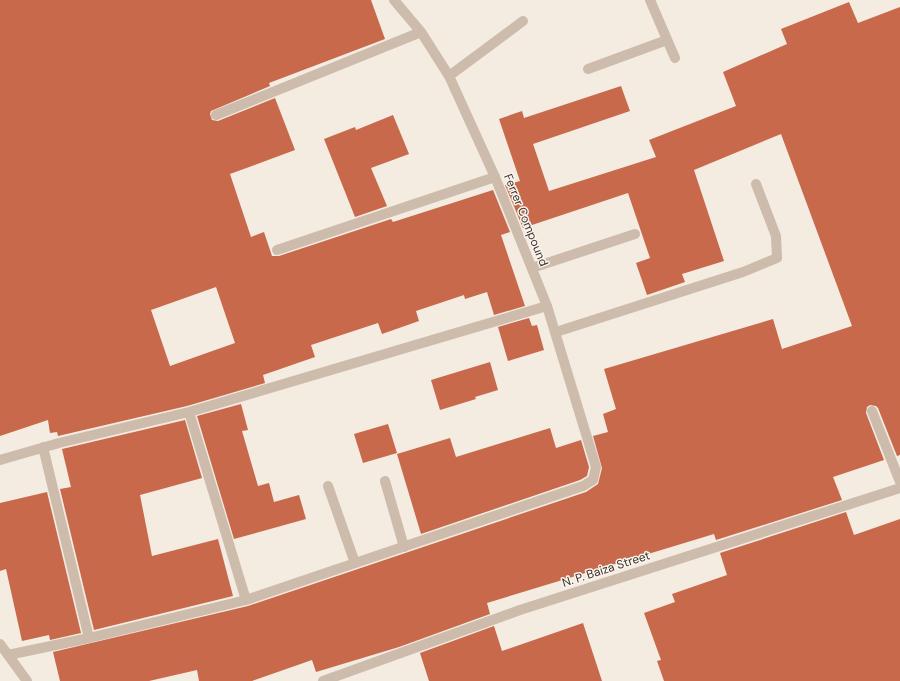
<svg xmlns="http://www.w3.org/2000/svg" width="900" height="681" font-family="'DM Sans',sans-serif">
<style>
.building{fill:#c8694b;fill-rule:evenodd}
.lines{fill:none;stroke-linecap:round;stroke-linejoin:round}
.lane{stroke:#cdbbac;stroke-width:10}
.street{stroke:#cdbbac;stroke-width:10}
.labels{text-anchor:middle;stroke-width:3;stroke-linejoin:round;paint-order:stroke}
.street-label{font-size:12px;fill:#3b302b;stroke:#fbf5ee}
</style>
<rect width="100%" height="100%" fill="#f4ebe1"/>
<!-- building -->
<path class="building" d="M 0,0 L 371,0 L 385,39 L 269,83 L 270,86 L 211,111 L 210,114 L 212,120 L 218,121 L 275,98 L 295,150 L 230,174 L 251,237 L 264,232 L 272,256 L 279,256 L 391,219 L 393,222 L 493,190 L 510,232 L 501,235 L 525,306 L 494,315 L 487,292 L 465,299 L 464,295 L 416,311 L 419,321 L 382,334 L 378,323 L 311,345 L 315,357 L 263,375 L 265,383 L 187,406 L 58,436 L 57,432 L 50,433 L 48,420 L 0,436 ZM 216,287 L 235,343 L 170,366 L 151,310 Z
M 849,2 L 858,23 L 900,7 L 900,455 L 897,456 L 878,408 L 876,406 L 870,405 L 867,407 L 866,413 L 884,460 L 833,477 L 842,500 L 716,540 L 714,534 L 487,603 L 490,614 L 399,647 L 316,672 L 312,660 L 252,681 L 199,681 L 197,670 L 149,681 L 60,681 L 53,652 L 248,606 L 586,492 L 598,484 L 602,468 L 593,436 L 608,432 L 603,414 L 616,409 L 604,369 L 773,319 L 782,349 L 852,326 L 781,134 L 694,170 L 724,261 L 682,274 L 685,282 L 647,295 L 636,263 L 650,258 L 628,193 L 523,228 L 505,185 L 520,181 L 499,119 L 522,111 L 524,118 L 621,86 L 630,111 L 533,144 L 549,191 L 656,157 L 649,140 L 736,106 L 723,72 L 787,44 L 781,29 Z
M 393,115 L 409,154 L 371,168 L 387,206 L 355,217 L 324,139 L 355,127 L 356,130 Z
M 529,318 L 532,326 L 537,325 L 544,350 L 508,361 L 498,327 Z
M 490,362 L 498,390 L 475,397 L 476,399 L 440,410 L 431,380 Z
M 241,404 L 248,430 L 242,431 L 258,486 L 269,483 L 274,502 L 299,495 L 306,519 L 234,539 L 197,416 Z
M 185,420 L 202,478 L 140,495 L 152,556 L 218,539 L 233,596 L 94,630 L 60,489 L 71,487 L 62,449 Z
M 388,424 L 397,453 L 363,463 L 354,434 Z
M 550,428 L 556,448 L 581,440 L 589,467 L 587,476 L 580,480 L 421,534 L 397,454 L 450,438 L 456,457 Z
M 47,492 L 81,633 L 50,640 L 49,635 L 22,641 L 6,569 L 0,571 L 0,503 Z
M 846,512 L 854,535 L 900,519 L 900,681 L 664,681 L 657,661 L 661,660 L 644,613 L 675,602 L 672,594 L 727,575 L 720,553 Z
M 583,623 L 602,681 L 429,681 L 420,653 L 494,626 L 502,651 Z"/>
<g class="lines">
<!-- lane -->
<path class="lane" d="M 650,0 L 675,58
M 588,69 L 667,40
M 449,76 L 523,21
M 277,250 L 495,177
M 532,268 L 635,234
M 556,332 L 743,272 L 777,258 L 776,236 L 756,184
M 872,411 L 900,482
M 385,481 L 404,547
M 328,486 L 355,563"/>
<!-- street -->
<path class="street" d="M 216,115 L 421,32
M 189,412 L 246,600
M 43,447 L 89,638
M 0,460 L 59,443 L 189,412 L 547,306
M 0,644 L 27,681
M 8,655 L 89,638 L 246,600 L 583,486 L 593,480 L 596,467 L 547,306 L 495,177 L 449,76 L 421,32 L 394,0
M 323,681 L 520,610 L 900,488"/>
</g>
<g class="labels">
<!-- street labels -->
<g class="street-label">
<text transform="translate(526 220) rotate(68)" y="4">Ferrer Compound</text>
<text transform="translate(606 569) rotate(-18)" y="4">N. P. Baiza Street</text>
</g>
</g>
</svg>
